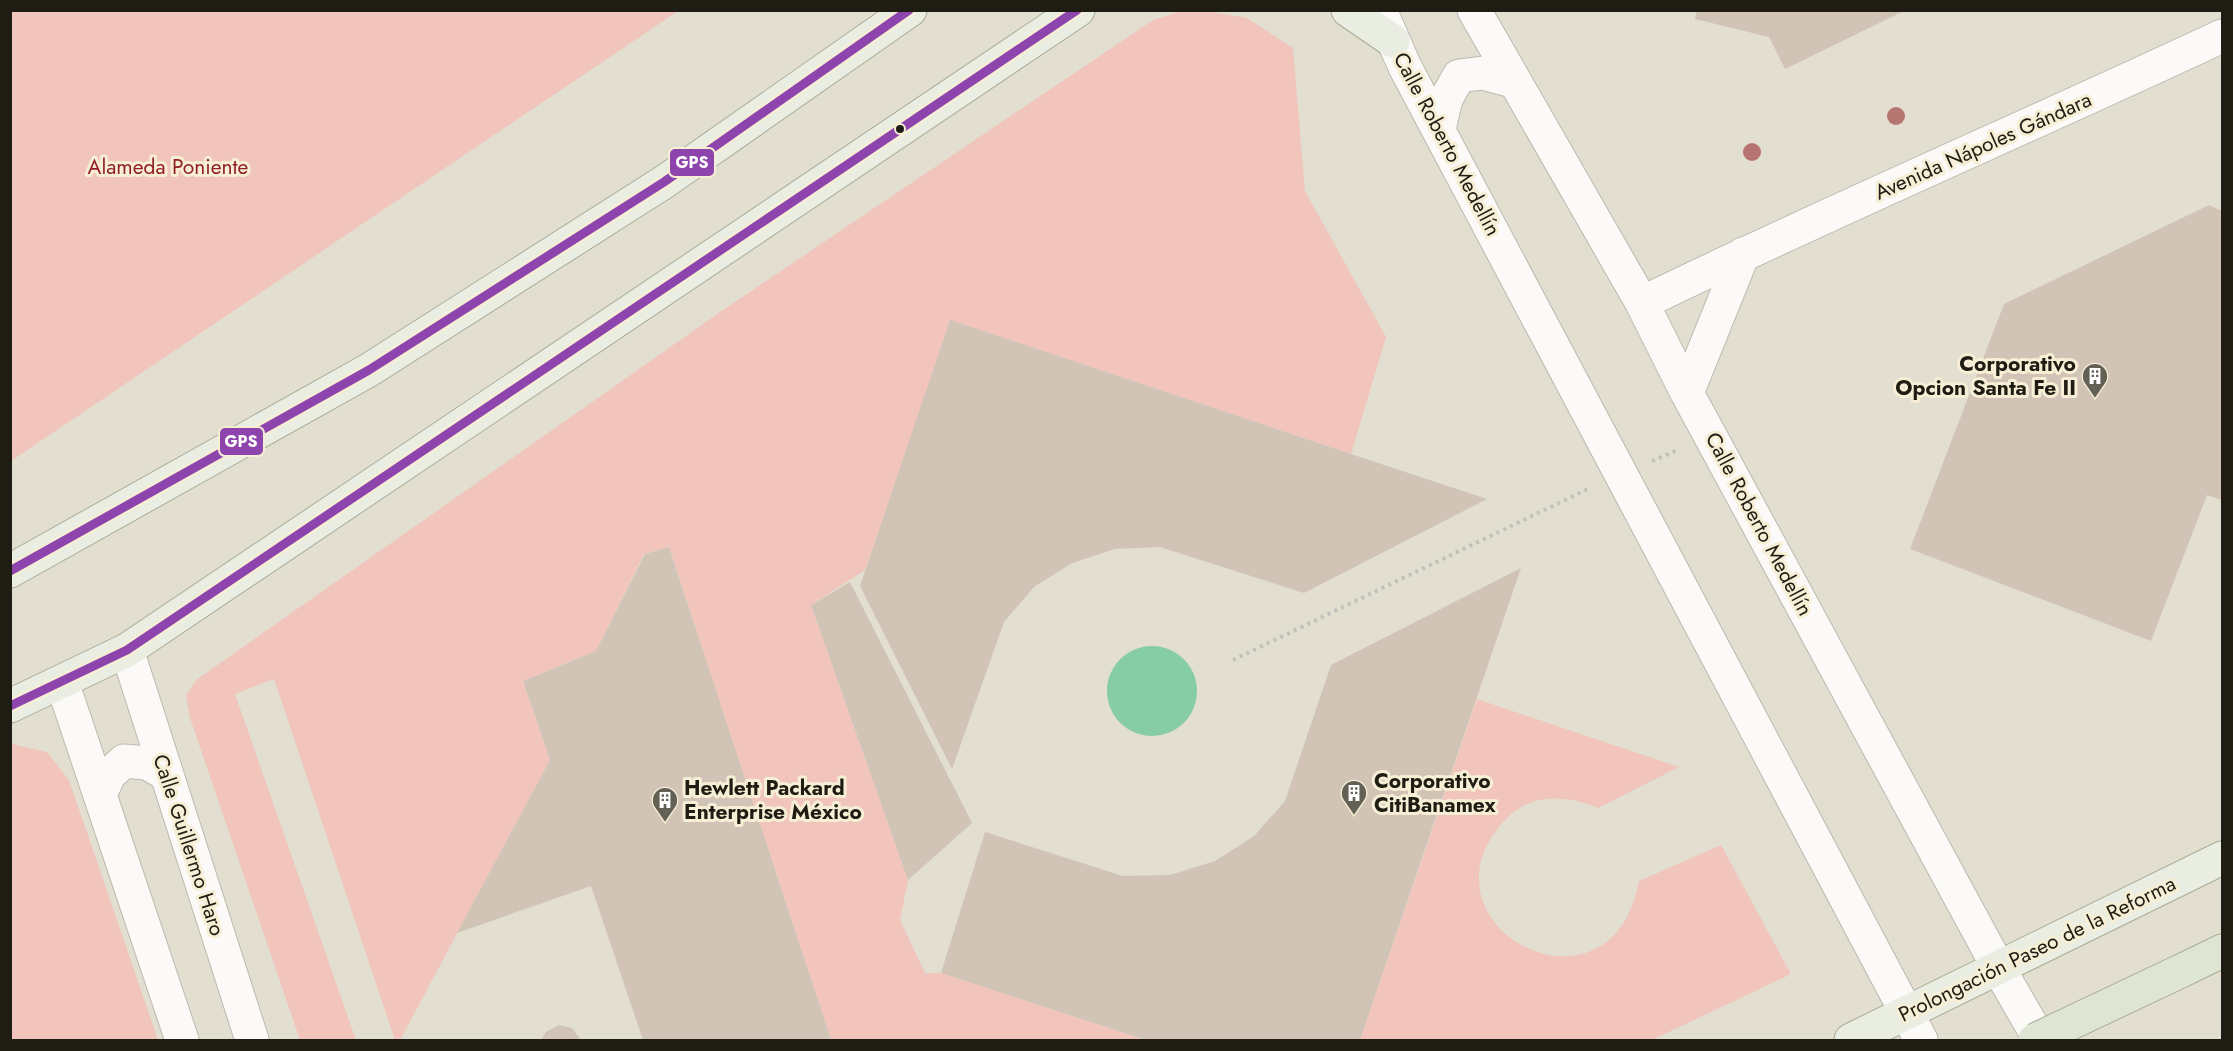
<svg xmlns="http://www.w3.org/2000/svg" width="2233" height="1051" font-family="Jost,sans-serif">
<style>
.green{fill:#f1c5bb}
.water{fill:#86cca5}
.building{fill:#d1c4b6}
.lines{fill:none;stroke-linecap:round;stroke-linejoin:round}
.minor-casing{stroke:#bdb9af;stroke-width:35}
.major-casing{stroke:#a9ad96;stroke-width:35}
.highway-casing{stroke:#a9ad96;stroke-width:35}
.path{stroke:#c2c0bb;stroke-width:4;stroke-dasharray:3 4.5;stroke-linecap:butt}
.minor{stroke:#fbfaf8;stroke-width:33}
.major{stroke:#eaede2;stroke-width:33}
.highway{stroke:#dfe5d3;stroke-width:33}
.highway-bridge-casing{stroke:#a9ad96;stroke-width:35;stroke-linecap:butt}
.highway-bridge{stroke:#dfe5d3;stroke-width:33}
.bus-1-casing{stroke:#f6efd6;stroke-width:14}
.bus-1{stroke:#8e44ad;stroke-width:9}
.tree{fill:#b67571}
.bus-dot{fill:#1f1c13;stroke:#f6efd6;stroke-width:2}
.labels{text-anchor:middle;stroke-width:6;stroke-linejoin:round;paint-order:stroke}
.street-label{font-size:21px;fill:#1f1c13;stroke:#f6efd6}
.park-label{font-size:21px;fill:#921f24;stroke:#f6efd6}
.poi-label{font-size:21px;font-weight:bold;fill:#1f1c13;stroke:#f6efd6;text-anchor:start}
.line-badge{stroke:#f6efd6;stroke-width:2}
.badge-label{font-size:16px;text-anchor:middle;font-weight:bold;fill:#fff}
</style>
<rect width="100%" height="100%" fill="#e2ded0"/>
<!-- green -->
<path class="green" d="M 11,10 L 678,10 L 678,11 L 11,461 Z
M 1185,10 L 1205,11 L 1247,18 L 1293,48 L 1305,191 L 1386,337 L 1351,454 L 951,321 L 865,570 L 811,605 L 908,880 L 900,920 L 925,973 L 941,973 L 1146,1040 L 831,1040 L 669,547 L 644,554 L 596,651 L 523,681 L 550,760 L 400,1040 L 395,1040 L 274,679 L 235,694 L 356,1040 L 300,1040 L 190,718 L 186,696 L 196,680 L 726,308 L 1153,20 Z
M 1477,699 L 1679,767 L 1598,808 C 1569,796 1533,792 1508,817 C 1404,922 1610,1035 1639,881 L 1721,845 L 1791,974 L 1652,1040 L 1360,1040 Z
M 12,744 L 47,752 L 69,780 L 158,1040 L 11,1040 Z"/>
<!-- water -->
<path class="water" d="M1107 691a45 45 0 1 1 90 0a45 45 0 1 1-90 0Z"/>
<!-- building -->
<path class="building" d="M 1697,10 L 1906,10 L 1785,69 L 1769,37 L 1695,19 Z
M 2209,205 L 2222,211 L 2222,500 L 2207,495 L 2151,641 L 1910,549 L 2004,304 Z
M 950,320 L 1351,454 L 1487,499 L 1304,593 L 1160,547 L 1115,549 L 1072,563 L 1034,587 L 1004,622 L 952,769 L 860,586 Z
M 669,547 L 831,1040 L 643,1040 L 591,886 L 457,933 L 550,760 L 523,681 L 596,651 L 645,554 Z
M 1521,568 L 1360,1040 L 1146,1040 L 941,973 L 985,832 L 1123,876 L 1170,875 L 1215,861 L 1254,836 L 1285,801 L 1331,665 Z
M 850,582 L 972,823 L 908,880 L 811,605 Z
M 559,1025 L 572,1028 L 581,1040 L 541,1040 L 546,1032 Z"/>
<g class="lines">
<!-- minor casing -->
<g class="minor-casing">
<path id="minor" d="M 1380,10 L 1405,67 L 1921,1040
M 1474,10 L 1642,303 L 1687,393 L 1998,967 L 2040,1040
M 1439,129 L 1446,99 L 1459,76 L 1483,73 L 1513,81
M 1642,303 C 1833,210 2030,126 2222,36
M 1687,393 L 1743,254
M 127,650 L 252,1040
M 62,682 L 182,1040
M 100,795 L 109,775 L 124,761 L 147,763 L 166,774"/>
</g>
<!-- major casing -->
<g class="major-casing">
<path id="major" d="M 1348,10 L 1393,41
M 10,571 L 369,370 L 664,182 L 910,10
M 10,706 L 127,650 L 1078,10
M 1851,1040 L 2222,858"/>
</g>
<!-- highway casing -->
<g class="highway-casing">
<path id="highway" d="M 2185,969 L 2222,951"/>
</g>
<!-- path -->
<path class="path" d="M 1652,461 L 1678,450
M 1233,660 L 1590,488"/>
<!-- minor -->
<use href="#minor" class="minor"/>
<!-- major -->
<use href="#major" class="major"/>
<!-- highway -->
<use href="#highway" class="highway"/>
<!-- highway-bridge casing -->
<g class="highway-bridge-casing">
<path id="highway-bridge" d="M 2035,1040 L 2185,969"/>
</g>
<!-- highway-bridge -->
<use href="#highway-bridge" class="highway-bridge"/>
<!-- bus-1 casing -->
<g class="bus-1-casing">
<path id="bus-1" d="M 10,571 L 369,370 L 664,182 L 909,10
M 10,706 L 127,650 L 1077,10"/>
</g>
<!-- bus-1 -->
<use href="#bus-1" class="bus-1"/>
</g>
<!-- trees -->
<g class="tree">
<circle cx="1896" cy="116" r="9"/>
<circle cx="1752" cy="152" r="9"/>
</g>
<!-- icons -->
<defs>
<g id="building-pin" transform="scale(1.35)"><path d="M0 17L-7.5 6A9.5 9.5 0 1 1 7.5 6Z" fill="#636055" stroke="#f6efd6"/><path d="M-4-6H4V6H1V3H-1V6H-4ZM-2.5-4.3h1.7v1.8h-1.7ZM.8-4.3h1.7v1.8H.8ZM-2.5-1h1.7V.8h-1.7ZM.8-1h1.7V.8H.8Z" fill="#fff"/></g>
</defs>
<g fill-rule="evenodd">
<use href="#building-pin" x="2095" y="376"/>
<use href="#building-pin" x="1354" y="793"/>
<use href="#building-pin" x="665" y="800"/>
</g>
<!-- markers -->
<circle class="bus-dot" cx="900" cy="129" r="5"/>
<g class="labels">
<!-- street labels -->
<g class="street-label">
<text transform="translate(1447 144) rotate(62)" y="7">Calle Roberto Medellín</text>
<text transform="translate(1983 146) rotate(-24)" y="7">Avenida Nápoles Gándara</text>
<text transform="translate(1759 524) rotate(62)" y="7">Calle Roberto Medellín</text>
<text transform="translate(189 845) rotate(72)" y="7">Calle Guillermo Haro</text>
<text transform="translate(2037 949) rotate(-26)" y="7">Prolongación Paseo de la Reforma</text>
</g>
<!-- park labels -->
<g class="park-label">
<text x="168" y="174">Alameda Poniente</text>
</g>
<!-- poi labels -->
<g class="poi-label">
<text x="2076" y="371" text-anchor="end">Corporativo<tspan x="2076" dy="24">Opcion Santa Fe II</tspan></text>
<text x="1374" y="788">Corporativo<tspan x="1374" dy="24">CitiBanamex</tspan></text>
<text x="684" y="795">Hewlett Packard<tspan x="684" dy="24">Enterprise México</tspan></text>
</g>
</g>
<g class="line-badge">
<rect x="669" y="148" width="46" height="29" rx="6" fill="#8e44ad"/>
<rect x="219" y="427" width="45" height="29" rx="6" fill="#8e44ad"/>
</g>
<g class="badge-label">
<text x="692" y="168">GPS</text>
<text x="241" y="447">GPS</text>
</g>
<!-- border -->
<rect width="2233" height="1051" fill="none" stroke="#1f1c13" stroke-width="24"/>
</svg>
